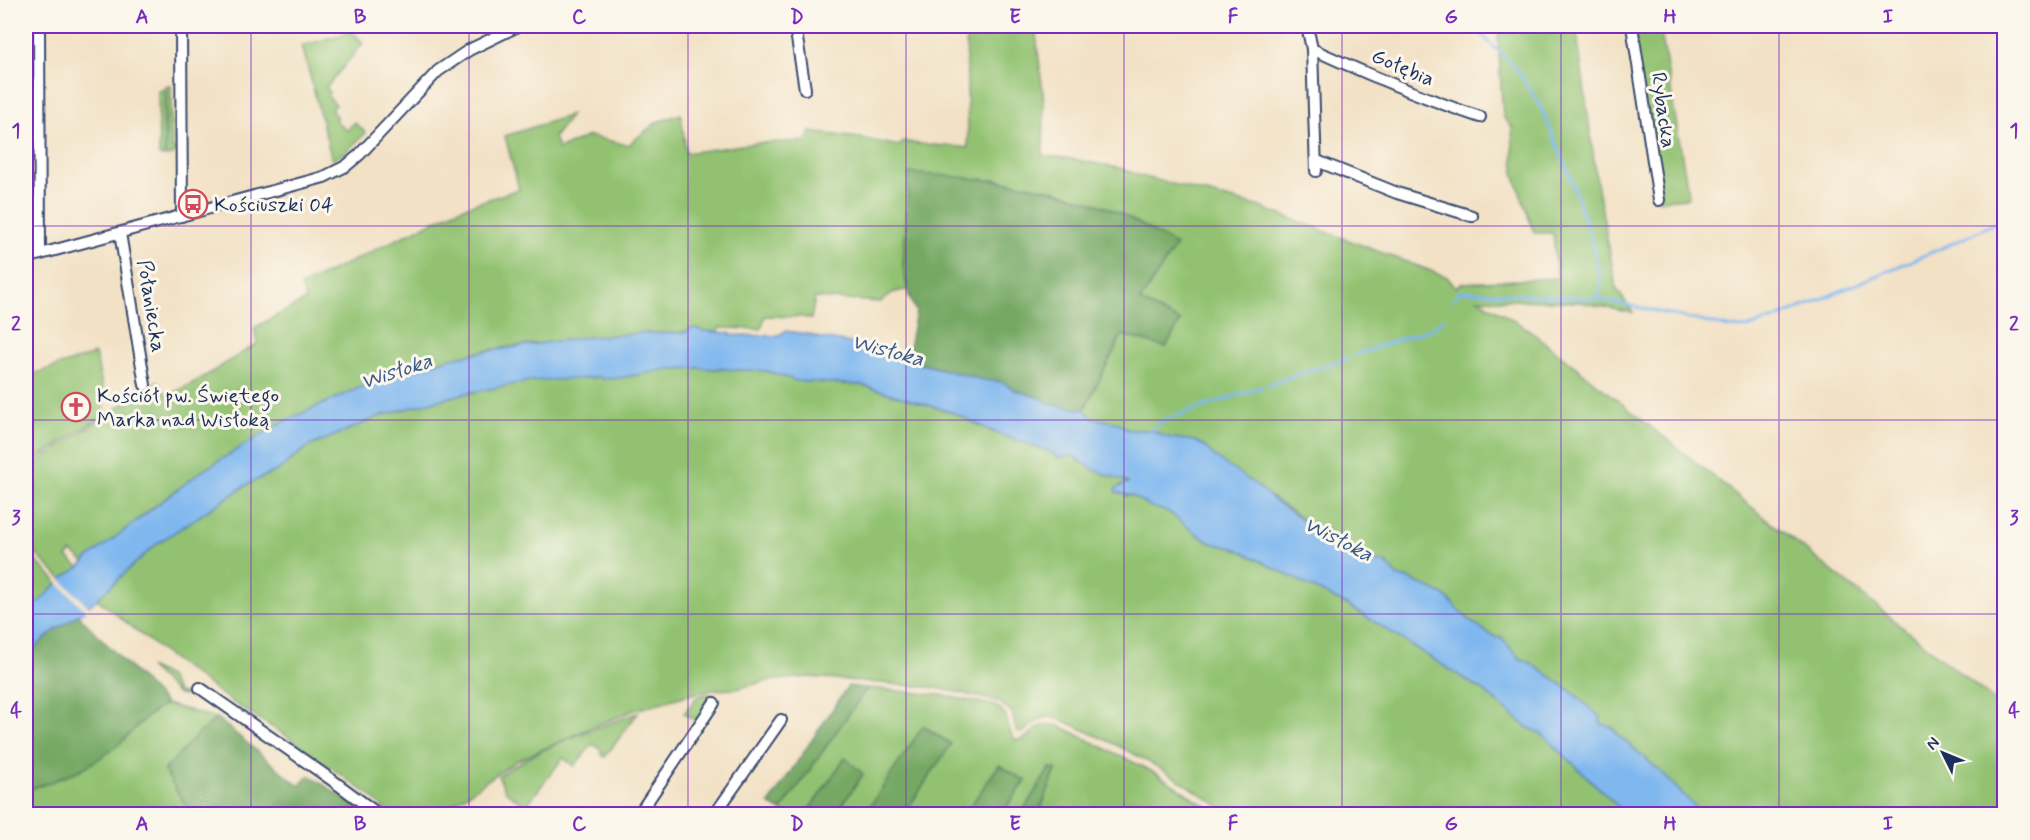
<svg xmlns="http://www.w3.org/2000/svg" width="2030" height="840" font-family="Mynerve,sans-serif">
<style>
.green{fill:#92c271;stroke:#567868;stroke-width:1.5}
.forest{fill:#75a863;stroke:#486c60;stroke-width:1.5}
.water{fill:#7fb7ef;stroke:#4d73a6;stroke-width:1.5}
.pier{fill:#f2e1c5}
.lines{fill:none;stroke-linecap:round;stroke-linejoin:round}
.stream{stroke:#7fb7ef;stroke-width:3}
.street-casing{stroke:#3b4a6d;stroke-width:14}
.street{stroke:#fff;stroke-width:10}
.grid{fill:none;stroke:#7b2cbf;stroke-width:1.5;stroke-opacity:0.55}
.labels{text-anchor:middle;stroke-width:6;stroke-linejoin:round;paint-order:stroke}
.street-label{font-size:21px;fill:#1b2f5e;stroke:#fbf7ec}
.poi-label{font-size:21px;fill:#1b2f5e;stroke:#fbf7ec;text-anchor:start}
.water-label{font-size:22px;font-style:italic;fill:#39588a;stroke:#fbf7ec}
.neatline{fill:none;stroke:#7b2cbf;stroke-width:2}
.grid-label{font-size:20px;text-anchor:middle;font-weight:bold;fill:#7b2cbf}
</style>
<rect width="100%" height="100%" fill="#fbf7ec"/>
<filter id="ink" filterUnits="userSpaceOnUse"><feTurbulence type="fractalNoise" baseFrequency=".0167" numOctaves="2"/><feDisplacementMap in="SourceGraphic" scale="12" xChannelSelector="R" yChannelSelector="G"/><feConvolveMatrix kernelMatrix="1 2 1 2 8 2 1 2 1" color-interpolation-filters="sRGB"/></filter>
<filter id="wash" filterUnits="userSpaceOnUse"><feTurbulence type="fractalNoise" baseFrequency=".008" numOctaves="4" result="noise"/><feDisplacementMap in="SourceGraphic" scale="24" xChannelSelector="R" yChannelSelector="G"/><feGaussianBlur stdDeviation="1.35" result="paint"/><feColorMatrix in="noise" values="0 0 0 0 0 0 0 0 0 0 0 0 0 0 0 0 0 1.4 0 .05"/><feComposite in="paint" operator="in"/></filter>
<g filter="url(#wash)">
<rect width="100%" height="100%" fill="#f2e1c5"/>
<!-- green -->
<path class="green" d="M 966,26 L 1035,26 L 1044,102 L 1043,156 L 1066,158 L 1119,168 L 1141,176 L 1257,206 L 1447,277 L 1455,287 L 1462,283 L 1557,278 L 1553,233 L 1534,233 L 1514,174 L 1512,127 L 1503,117 L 1498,39 L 1500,26 L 1576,26 L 1597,183 L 1616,288 L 1633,313 L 1580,302 L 1478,299 L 1528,329 L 2004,708 L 2004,814 L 1702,814 L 1659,770 L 1620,737 L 1613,728 L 1600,723 L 1600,718 L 1571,691 L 1529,662 L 1519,658 L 1500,636 L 1496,638 L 1471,622 L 1444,595 L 1412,580 L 1396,576 L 1387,564 L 1347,551 L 1216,458 L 1204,446 L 1195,441 L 1166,437 L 1151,430 L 1128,430 L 1118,423 L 1093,418 L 1084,410 L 1122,335 L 1166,347 L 1180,322 L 1140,301 L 1176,245 L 1105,207 L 1055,190 L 994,179 L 903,267 L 908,289 L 892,293 L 881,302 L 815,298 L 811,319 L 803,317 L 765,316 L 761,329 L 719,328 L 718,332 L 703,331 L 695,328 C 675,337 650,333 628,335 C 581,338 535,343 488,350 C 467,354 447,360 427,366 C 294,403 188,474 85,563 L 72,552 L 67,557 L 80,568 L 62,580 L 26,544 L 26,470 L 157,381 L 167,395 C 199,383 227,361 257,344 L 254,328 L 306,300 L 301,286 L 459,209 L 519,189 L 505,136 L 571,115 L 554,137 L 558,149 L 589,136 L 628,145 L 657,122 L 681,114 L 686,153 L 757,143 L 806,141 L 810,132 L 860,138 L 899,146 L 904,141 C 922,147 948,144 968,148 Z
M 1632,26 L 1660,26 L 1689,198 L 1659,200 Z
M 350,29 L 363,43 L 326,88 L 330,92 L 327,95 L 336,105 L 331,110 L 337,117 L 335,120 L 347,131 L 354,122 L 366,133 L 343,154 L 332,160 L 302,46 L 341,35 Z
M 166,86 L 171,86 L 171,101 L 173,101 L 171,103 L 172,148 L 178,149 L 173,155 L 166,156 Z
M 162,89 L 164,89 L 164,156 L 159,156 L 158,91 Z
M 95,354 L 103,388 L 105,414 L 26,466 L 26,376 Z
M 698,368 L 767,371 L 797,381 L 862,385 L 954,413 L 996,433 L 1053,453 L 1073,455 L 1080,461 L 1105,474 L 1118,477 L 1129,484 L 1121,485 L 1126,496 L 1133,496 L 1152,507 L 1169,512 L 1194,532 L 1211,543 L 1237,549 L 1349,606 L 1484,691 L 1527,727 L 1542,734 L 1626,814 L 1230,814 C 1184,781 1136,752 1084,730 C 1073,725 1061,718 1049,717 C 1038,717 1031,727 1022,733 L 1016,731 L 1012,712 L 997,701 L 937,688 L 810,677 L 767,681 L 736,689 L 713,690 L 691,694 L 635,710 L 597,725 L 516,761 L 438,814 L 389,814 L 371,796 L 285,735 L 235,704 L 163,652 L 97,599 L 155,545 L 248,484 L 278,470 L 308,447 L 383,415 L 462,394 L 531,381 L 599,376 L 619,378 L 669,369 Z
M 26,551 L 58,583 L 41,601 L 26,612 Z
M 149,667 L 169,677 L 178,693 L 198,696 L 200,694 L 209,698 L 178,695 Z
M 867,688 L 941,695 L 993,705 C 1013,713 1004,727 1015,740 C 1034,742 1031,718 1060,726 L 1157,774 L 1218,814 L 1039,814 L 1056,770 L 1050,768 L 1021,814 L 1001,814 L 1026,781 L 992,776 L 965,814 L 904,814 L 951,744 L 924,726 L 867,811 L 869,814 L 836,814 L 863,774 L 845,758 L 806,814 L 788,814 L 781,811 Z
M 707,694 L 714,695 L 716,698 L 701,724 L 684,713 L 698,696 Z
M 166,704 L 217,718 L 201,731 L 164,770 L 183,801 L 194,814 L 26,814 L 26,790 C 59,780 93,767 120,743 C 135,729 147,713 166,704 Z
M 638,713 L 605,757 L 601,754 L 603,751 L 593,744 L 574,766 L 563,758 L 526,806 L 506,792 L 498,776 C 540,747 590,730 638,713 Z"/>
<!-- forest -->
<path class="forest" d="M 909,173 C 976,178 1039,182 1103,206 C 1128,215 1152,232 1176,245 L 1140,301 L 1180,321 L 1166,347 L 1122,335 L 1084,410 L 1050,404 L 1040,398 L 1015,390 L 1002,382 L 983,380 L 906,359 L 905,357 L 908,354 L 916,312 L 909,296 L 903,267 Z
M 78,615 L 166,704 C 147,713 135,729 120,743 C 93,767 60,780 26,790 L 26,655 L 55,630 Z
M 848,686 L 867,688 L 781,811 L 769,804 Z
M 217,718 L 299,786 L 309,775 L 367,814 L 194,814 L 183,801 L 164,770 L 201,731 Z
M 923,726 L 951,744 L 904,814 L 869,814 L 867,811 Z
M 845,758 L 863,774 L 836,814 L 806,814 Z
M 999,765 L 1026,781 L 1001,814 L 965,814 Z
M 1050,768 L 1056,769 L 1039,814 L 1021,814 Z"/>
<!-- water -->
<path class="water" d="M 695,328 L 703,331 L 730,333 L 732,335 L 770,336 L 779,335 L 785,331 L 808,334 L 820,338 L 869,346 L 885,353 L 903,355 L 906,360 L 983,380 L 1002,382 L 1015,390 L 1040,398 L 1050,404 L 1084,410 L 1093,418 L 1118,423 L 1128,430 L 1151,430 L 1166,437 L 1195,441 L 1204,446 L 1216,458 L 1259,487 L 1276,502 L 1347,551 L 1387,564 L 1397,576 L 1412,580 L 1444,595 L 1471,622 L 1496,638 L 1500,636 L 1519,658 L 1529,662 L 1571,691 L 1601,718 L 1600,723 L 1613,728 L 1620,737 L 1659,770 L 1702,814 L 1626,814 L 1542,734 L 1527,727 L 1484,691 L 1349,606 L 1237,549 L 1211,543 L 1194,532 L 1169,512 L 1151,507 L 1133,496 L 1115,492 L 1116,488 L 1128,483 C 1120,478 1113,477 1104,474 C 1093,470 1082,463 1073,455 L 1058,458 L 1053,453 L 996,433 L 954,413 L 862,385 L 797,381 L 767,371 L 698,368 L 669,369 L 619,378 L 601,379 L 598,376 L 592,378 L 531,381 L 462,394 L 383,415 L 308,447 L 278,470 L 248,484 L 155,545 L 85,610 L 55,630 L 26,655 L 26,612 C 39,603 49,591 61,580 C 69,572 81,569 87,559 L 199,473 L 280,423 L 366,385 L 451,358 L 488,351 L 579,338 L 642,333 L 685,333 L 689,329 Z"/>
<!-- pier -->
<path class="pier" d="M 59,578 L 91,609 L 87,612 L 56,581 Z"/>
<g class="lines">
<!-- stream -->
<path class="stream" d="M 1473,26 L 1519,72 L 1541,107 L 1570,176 L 1590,234 L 1601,282 L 1599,299
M 1454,299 L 1459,291 L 1599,299 L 1728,327 L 1746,328 L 1777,318 L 1951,244 L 2004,219
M 1355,355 L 1433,328 L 1443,319
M 1268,385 L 1348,358
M 1151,430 L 1164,420 L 1262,387"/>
</g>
</g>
<g filter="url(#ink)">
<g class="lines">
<!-- street casing -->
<g class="street-casing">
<path id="street" d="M 39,26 L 40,254
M 181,26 L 182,216
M 795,26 L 805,89
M 1307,26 L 1312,49 L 1316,171
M 1632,26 L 1659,200
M 1312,49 C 1367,74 1422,98 1480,117
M 1317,161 L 1397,193 L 1472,216
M 120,233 L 145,385
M 26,258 L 324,177 L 346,166 L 359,155 L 438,71 L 469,50 L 518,26
M 200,688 L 332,780 L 378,814
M 639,814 L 714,703
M 715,814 L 781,720"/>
</g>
<!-- street -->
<use href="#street" class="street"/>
</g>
</g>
<!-- grid -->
<path class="grid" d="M 251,26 L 251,814M 469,26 L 469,814M 688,26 L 688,814M 906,26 L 906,814M 1124,26 L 1124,814M 1342,26 L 1342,814M 1561,26 L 1561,814M 1779,26 L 1779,814M 26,226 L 2004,226M 26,420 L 2004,420M 26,614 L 2004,614"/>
<!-- icons -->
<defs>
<g id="bus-ring" transform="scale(1.5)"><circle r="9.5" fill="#fbf7ec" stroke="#d1495b" stroke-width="1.5"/><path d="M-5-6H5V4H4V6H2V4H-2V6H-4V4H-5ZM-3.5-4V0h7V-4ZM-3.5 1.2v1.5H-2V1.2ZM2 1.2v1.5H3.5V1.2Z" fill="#d1495b"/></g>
<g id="church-ring" transform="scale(1.5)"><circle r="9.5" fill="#fbf7ec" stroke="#d1495b" stroke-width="1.5"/><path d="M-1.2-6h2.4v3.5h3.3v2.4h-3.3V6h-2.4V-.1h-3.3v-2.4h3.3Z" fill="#d1495b"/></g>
</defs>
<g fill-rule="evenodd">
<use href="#bus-ring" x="193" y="204"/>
<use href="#church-ring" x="76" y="407"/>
</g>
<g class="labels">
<!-- street labels -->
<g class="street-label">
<text transform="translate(1403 67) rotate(23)" y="7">Gołębia</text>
<text transform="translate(1664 110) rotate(82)" y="7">Rybacka</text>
<text transform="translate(152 306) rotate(81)" y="7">Połaniecka</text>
</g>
<!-- poi labels -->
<g class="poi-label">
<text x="214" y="211">Kościuszki 04</text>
<text x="97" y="402">Kościół pw. Świętego<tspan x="97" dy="24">Marka nad Wisłoką</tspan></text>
</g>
<!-- water labels -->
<g class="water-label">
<text transform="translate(888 349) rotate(15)" y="8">Wisłoka</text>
<text transform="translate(396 370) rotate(-18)" y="8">Wisłoka</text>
<text transform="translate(1339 538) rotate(27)" y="8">Wisłoka</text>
</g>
</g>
<!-- margin -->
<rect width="2030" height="840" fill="none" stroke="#fbf7ec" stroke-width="66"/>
<!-- north arrow -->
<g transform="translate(1943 753) rotate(313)" stroke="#fbf7ec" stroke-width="4.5" paint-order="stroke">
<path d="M0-4.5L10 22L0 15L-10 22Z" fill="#1b2f5e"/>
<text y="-9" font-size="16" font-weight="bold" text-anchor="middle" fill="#1b2f5e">N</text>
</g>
<rect x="33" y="33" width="1964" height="774" class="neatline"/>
<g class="grid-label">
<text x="142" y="23">A</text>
<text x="360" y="23">B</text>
<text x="579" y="23">C</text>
<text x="797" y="23">D</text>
<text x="1015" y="23">E</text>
<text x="1233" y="23">F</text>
<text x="1451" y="23">G</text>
<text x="1670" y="23">H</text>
<text x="1888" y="23">I</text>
<text x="16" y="137">1</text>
<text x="2014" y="137">1</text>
<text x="16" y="330">2</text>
<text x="2014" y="330">2</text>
<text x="16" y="524">3</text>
<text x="2014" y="524">3</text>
<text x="16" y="717">4</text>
<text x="2014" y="717">4</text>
<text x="142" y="830">A</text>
<text x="360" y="830">B</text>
<text x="579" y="830">C</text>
<text x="797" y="830">D</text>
<text x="1015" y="830">E</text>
<text x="1233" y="830">F</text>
<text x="1451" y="830">G</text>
<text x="1670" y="830">H</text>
<text x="1888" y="830">I</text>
</g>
</svg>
